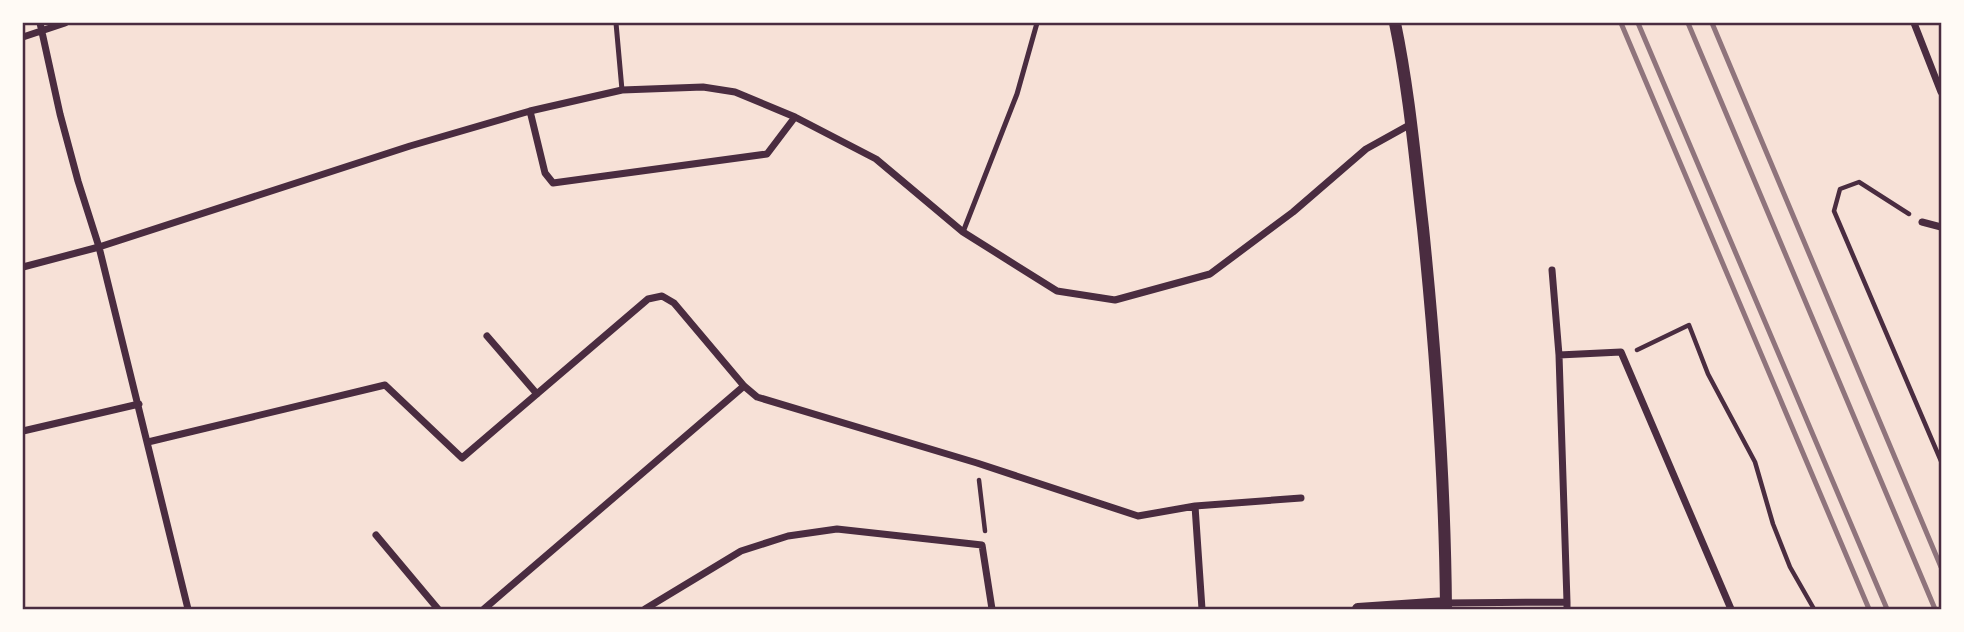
<svg xmlns="http://www.w3.org/2000/svg" width="1964" height="632" font-family="Helvetica,sans-serif">
<style>
.lines{fill:none;stroke-linecap:round;stroke-linejoin:round}
.path{stroke:#4a2c40;stroke-width:4.5}
.service{stroke:#4a2c40;stroke-width:5}
.minor{stroke:#4a2c40;stroke-width:7}
.tertiary{stroke:#4a2c40;stroke-width:12}
.rail{stroke:#8f747c;stroke-width:5}
.neatline{fill:none;stroke:#4a2c40;stroke-width:2.5}
</style>
<rect width="100%" height="100%" fill="#f7e1d7"/>
<g class="lines">
<!-- path -->
<path class="path" d="M 1909,214 L 1859,182 L 1840,189 L 1834,211 L 1941,461
M 1637,350 L 1689,325 L 1708,374 L 1755,462 L 1773,524 L 1790,567 L 1814,609
M 979,480 L 985,531"/>
<!-- service -->
<path class="service" d="M 616,23 L 622,90
M 963,232 L 1017,94 L 1037,23"/>
<!-- minor -->
<path class="minor" d="M 40,23 L 60,114 L 78,181 L 99,247 L 188,609
M 1914,23 L 1941,92
M 23,37 L 65,23
M 530,111 L 545,173 L 553,183 L 767,154 L 795,117
M 1922,222 L 1941,227
M 23,267 L 99,247 L 410,146 L 530,111 L 622,90 L 703,87 L 735,92 L 795,117 L 876,159 L 963,232 L 1057,291 L 1115,300 L 1210,274 L 1293,212 L 1366,149 L 1411,124
M 1552,270 L 1559,355 L 1567,602
M 487,336 L 537,394
M 1559,355 L 1621,352 L 1731,609
M 23,431 L 139,404
M 148,442 L 385,385 L 462,458 L 648,299 L 662,296 L 674,303 L 744,386 L 757,397 L 977,463 L 1138,516 L 1195,506 L 1202,609
M 1195,506 L 1301,498
M 376,535 L 438,609
M 1446,603 L 1567,602 L 1567,609
M 484,609 L 744,386
M 645,609 L 741,551 L 788,536 L 837,529 L 982,545 L 992,609"/>
<!-- tertiary -->
<path class="tertiary" d="M 1395,23 C 1409,90 1415,159 1423,228 C 1436,355 1445,482 1446,609
M 1358,609 L 1446,603"/>
<!-- rail -->
<path class="rail" d="M 1621,23 L 1869,609
M 1638,23 L 1887,609
M 1688,23 L 1935,609
M 1712,23 L 1941,567"/>
</g>
<!-- border -->
<rect width="1964" height="632" fill="none" stroke="#fffaf5" stroke-width="49"/>
<rect x="24" y="24" width="1916" height="584" class="neatline"/>
</svg>
